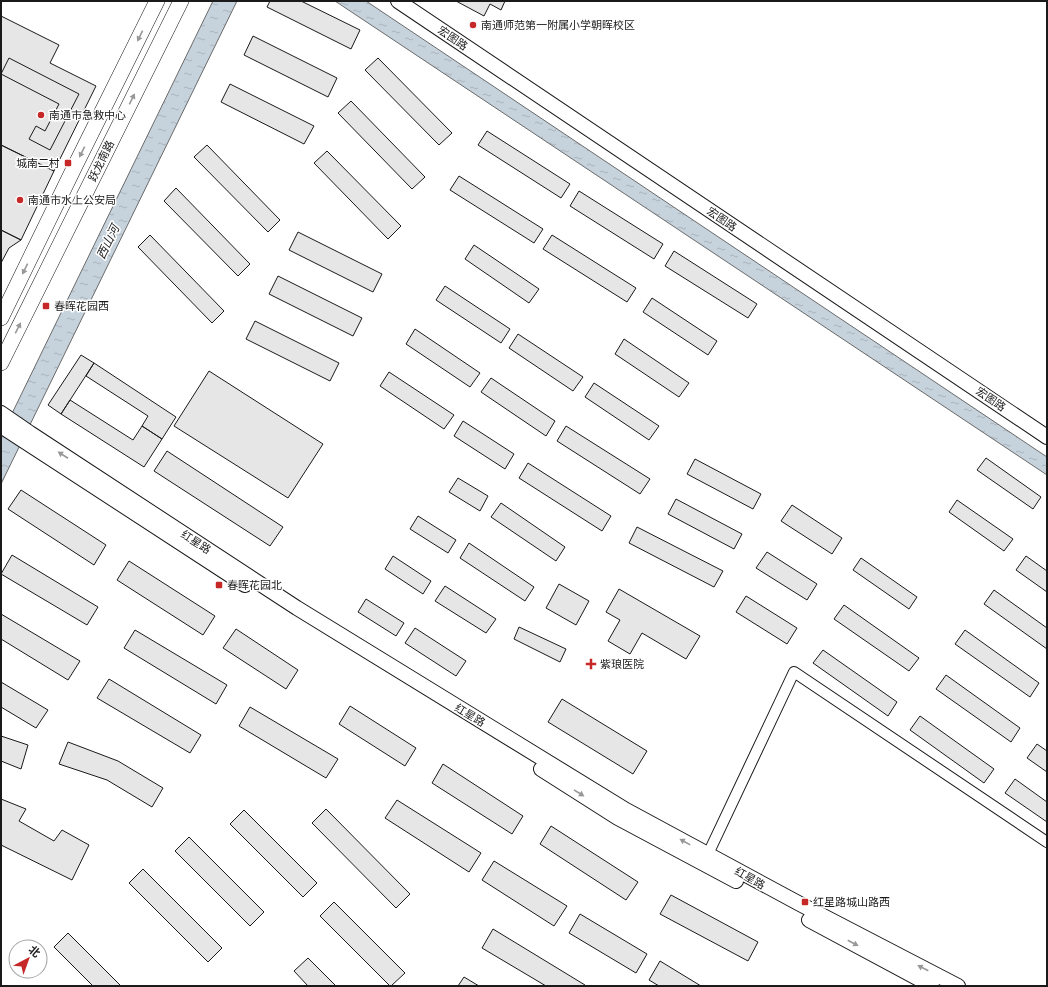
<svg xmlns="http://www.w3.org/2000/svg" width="1048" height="987" font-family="'Public Sans','Noto Sans SC',sans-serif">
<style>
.water{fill:url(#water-ripples);stroke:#6a6a6a}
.building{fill:#e6e6e6;stroke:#1a1a1a}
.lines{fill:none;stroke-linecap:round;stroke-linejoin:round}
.street-casing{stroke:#1a1a1a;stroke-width:12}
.secondary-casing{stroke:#1a1a1a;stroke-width:16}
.primary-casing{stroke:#1a1a1a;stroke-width:16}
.street{stroke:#fff;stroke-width:10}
.secondary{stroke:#fff;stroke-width:14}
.primary{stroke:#fff;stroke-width:15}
.oneway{fill:#989898}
.poi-dot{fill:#c62828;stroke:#fff;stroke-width:1.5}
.labels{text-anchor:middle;stroke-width:3;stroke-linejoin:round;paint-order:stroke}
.poi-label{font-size:11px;fill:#1a1a1a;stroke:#fff;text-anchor:start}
.street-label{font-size:11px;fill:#1a1a1a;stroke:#fff}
.water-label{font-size:12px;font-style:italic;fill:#1a1a1a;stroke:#fff}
</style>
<defs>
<pattern id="water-ripples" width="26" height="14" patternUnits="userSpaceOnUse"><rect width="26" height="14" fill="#c6d2dc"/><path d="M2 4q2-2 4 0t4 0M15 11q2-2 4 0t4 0" fill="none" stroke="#aab4bc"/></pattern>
</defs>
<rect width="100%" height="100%" fill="#fff"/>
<!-- water -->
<path class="water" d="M 213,1 L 237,1 L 1,484 L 1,436 Z
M 335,1 L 366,1 L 1047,457 L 1047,475 Z"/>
<!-- building -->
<path class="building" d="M 270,1 L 301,1 L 360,30 L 351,49 L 267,7 Z
M 456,1 L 505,1 L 501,10 L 490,4 L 484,16 Z
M 1,16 L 59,45 L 50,63 L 96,86 L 54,171 L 1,145 Z
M 253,36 L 337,78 L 328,97 L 244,55 Z
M 9,58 L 79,94 L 50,150 L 29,139 L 36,126 L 45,131 L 59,104 L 1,74 Z
M 378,58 L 452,133 L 439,145 L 365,70 Z
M 230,84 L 314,126 L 304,144 L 221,102 Z
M 351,101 L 425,177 L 412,189 L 338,113 Z
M 487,131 L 570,184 L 561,198 L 478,145 Z
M 1,145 L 54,171 L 21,240 L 1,230 Z
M 207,145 L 280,220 L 268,232 L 194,157 Z
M 327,151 L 401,226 L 388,239 L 314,163 Z
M 459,176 L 543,229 L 534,243 L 450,190 Z
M 176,188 L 250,264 L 238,276 L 164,201 Z
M 579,191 L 663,244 L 654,259 L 570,206 Z
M 1,230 L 21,240 L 9,248 L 1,263 Z
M 298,232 L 382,274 L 373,292 L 289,250 Z
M 150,235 L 224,311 L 212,323 L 138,247 Z
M 552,235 L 636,288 L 627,302 L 543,249 Z
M 474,245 L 539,289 L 529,303 L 465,259 Z
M 674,251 L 757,304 L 748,318 L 665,266 Z
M 278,276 L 362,318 L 353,336 L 269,294 Z
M 445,286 L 510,329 L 501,343 L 436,300 Z
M 652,298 L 717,341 L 708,355 L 643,312 Z
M 255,321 L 339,363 L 330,381 L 246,339 Z
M 415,329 L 480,373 L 470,387 L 406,344 Z
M 518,334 L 583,377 L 573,391 L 509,348 Z
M 624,339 L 689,383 L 679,397 L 615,354 Z
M 81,355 L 94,363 L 61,414 L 48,405 Z
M 94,363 L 176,417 L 162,439 L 142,426 L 148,416 L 86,376 Z
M 209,371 L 323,444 L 288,498 L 174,426 Z
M 389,372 L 454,415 L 444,429 L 380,386 Z
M 491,378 L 555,421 L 546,436 L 481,392 Z
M 594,383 L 659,426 L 649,440 L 585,397 Z
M 70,400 L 133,440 L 142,426 L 162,439 L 144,467 L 61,414 Z
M 463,421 L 514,454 L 505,469 L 454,436 Z
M 566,426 L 650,479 L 640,494 L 557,441 Z
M 167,451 L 283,527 L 270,546 L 154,471 Z
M 986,458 L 1041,497 L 1033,509 L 977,470 Z
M 695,459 L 761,494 L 753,509 L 687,474 Z
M 528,463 L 611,516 L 602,531 L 519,478 Z
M 458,478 L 488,496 L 480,511 L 449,492 Z
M 21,490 L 106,545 L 94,565 L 8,509 Z
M 676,499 L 742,534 L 734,549 L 668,514 Z
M 957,500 L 1013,539 L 1004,551 L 949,512 Z
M 501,503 L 565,547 L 556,561 L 491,517 Z
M 792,505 L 842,538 L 832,554 L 781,521 Z
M 418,516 L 456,540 L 448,553 L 410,529 Z
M 637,527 L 723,571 L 714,587 L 629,543 Z
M 469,543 L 534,587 L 525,601 L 460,558 Z
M 767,552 L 817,584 L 807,600 L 756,568 Z
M 12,555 L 98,607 L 87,625 L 1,574 Z
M 393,556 L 431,581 L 423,594 L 385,569 Z
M 1026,556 L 1047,571 L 1047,592 L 1016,570 Z
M 861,558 L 917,597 L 909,609 L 853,570 Z
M 129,561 L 215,616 L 203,635 L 117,580 Z
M 559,584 L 589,601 L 576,625 L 546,608 Z
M 445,586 L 496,619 L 486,633 L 435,601 Z
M 619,589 L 700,636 L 686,659 L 642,633 L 630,654 L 608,641 L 620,620 L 606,612 Z
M 994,590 L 1047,628 L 1047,649 L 984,604 Z
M 746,596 L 797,628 L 787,644 L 736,612 Z
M 366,599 L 404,623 L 396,636 L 358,612 Z
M 844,605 L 919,658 L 909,671 L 834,619 Z
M 1,614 L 80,661 L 68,680 L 1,639 Z
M 519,627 L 566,649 L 560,662 L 514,639 Z
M 415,628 L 466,661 L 456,676 L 405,643 Z
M 236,629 L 298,670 L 286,689 L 223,648 Z
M 135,630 L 227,685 L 216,704 L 124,648 Z
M 965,630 L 1039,683 L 1030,697 L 955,644 Z
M 823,650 L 897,702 L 888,716 L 813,663 Z
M 946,675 L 1020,728 L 1011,742 L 936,689 Z
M 109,679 L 201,735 L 190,753 L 97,698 Z
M 1,682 L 48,710 L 36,728 L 1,707 Z
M 562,699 L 647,751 L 633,774 L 548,722 Z
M 350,706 L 416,748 L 405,766 L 339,724 Z
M 250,707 L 338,759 L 326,778 L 239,726 Z
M 920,716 L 994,769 L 984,783 L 910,730 Z
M 1,736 L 28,745 L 21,769 L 1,761 Z
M 68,742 L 118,761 L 163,788 L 152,807 L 107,780 L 59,764 Z
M 1037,744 L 1047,751 L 1047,772 L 1027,758 Z
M 443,764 L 523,816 L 512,834 L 432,783 Z
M 1015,779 L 1047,802 L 1047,822 L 1005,793 Z
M 1,799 L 26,809 L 19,821 L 54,841 L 62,830 L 89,845 L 72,880 L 1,845 Z
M 397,800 L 481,853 L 469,872 L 385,818 Z
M 326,809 L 410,894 L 396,908 L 312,823 Z
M 244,810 L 317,883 L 303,897 L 230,824 Z
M 551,826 L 638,882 L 626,900 L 540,844 Z
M 189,837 L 264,912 L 250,926 L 175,851 Z
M 494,861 L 567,906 L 554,926 L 482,880 Z
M 143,869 L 222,948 L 208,962 L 129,883 Z
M 671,895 L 758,942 L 748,961 L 660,914 Z
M 334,902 L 405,973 L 391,986 L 390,986 L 320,916 Z
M 580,914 L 647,954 L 636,973 L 569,933 Z
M 493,929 L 585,985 L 585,986 L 546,986 L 482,948 Z
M 68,933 L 121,986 L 93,986 L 54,947 Z
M 308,958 L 336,986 L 308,986 L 294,971 Z
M 660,961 L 701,986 L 659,986 L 649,980 Z
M 464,977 L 479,986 L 458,986 Z"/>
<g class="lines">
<!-- street casing -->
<g class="street-casing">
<path id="street" d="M 708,854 L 794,672 L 1047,842"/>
</g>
<!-- secondary casing -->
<g class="secondary-casing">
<path id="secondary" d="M 398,1 L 1047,437
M 1,413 L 30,433 L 297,608 L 626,810 L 800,904 L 958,986
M 1,426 L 245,585
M 541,769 L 618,818 L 736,881
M 809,920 L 932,986"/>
</g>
<!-- primary casing -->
<g class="primary-casing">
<path id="primary" d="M 1,318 L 75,166 L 157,1
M 1,363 L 181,1"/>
</g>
<!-- street -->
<use href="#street" class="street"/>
<!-- secondary -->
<use href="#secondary" class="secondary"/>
<!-- primary -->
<use href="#primary" class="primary"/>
</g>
<!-- one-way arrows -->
<defs><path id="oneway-solid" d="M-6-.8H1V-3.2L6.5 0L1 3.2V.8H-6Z"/></defs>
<g class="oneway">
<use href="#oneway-solid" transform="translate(140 36) rotate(116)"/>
<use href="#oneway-solid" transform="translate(132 99) rotate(-64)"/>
<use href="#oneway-solid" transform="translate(82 152) rotate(116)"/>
<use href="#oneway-solid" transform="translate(25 269) rotate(116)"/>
<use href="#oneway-solid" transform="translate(18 328) rotate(-63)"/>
<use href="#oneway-solid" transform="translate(63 455) rotate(-147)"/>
<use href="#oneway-solid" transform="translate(579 793) rotate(32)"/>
<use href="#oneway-solid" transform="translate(685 842) rotate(-151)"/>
<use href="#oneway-solid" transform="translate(853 943) rotate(28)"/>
<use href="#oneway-solid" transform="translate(923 968) rotate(-153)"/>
</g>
<!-- markers -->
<g class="poi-dot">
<circle cx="473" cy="25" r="4"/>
<circle cx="41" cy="115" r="4"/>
<rect x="64" y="159" width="8" height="8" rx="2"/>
<circle cx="20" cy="200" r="4"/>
<rect x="42" y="302" width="8" height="8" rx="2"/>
<rect x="215" y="581" width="8" height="8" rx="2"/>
<path d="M589 658h4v4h4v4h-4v4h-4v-4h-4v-4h4z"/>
<rect x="801" y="898" width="8" height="8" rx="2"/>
</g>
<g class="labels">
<!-- poi labels -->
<g class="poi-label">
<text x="481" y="29">南通师范第一附属小学朝晖校区</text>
<text x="49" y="119">南通市急救中心</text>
<text x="60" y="167" text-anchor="end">城南二村</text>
<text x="28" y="204">南通市水上公安局</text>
<text x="54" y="310">春晖花园西</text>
<text x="227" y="589">春晖花园北</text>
<text x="600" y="668">紫琅医院</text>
<text x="813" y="906">红星路城山路西</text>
</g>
<!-- street labels -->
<g class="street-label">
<text transform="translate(453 38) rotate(34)" y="4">宏图路</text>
<text transform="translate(101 161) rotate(-64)" y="4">跃龙南路</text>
<text transform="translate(722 219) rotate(34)" y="4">宏图路</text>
<text transform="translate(991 399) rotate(34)" y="4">宏图路</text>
<text transform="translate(196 542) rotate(33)" y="4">红星路</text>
<text transform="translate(470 715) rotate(31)" y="4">红星路</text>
<text transform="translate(750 878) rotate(29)" y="4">红星路</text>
</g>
<!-- water labels -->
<g class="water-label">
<text transform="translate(108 242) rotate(-64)" y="4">西山河</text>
</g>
</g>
<!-- border -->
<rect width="1048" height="987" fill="none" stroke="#1a1a1a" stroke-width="4"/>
<!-- north arrow -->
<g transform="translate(28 959) rotate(41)"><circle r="19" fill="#ffffff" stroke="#a3a3a3"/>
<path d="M0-3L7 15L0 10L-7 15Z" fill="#c62828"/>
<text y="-6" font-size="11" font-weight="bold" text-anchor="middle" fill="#1a1a1a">北</text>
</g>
</svg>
